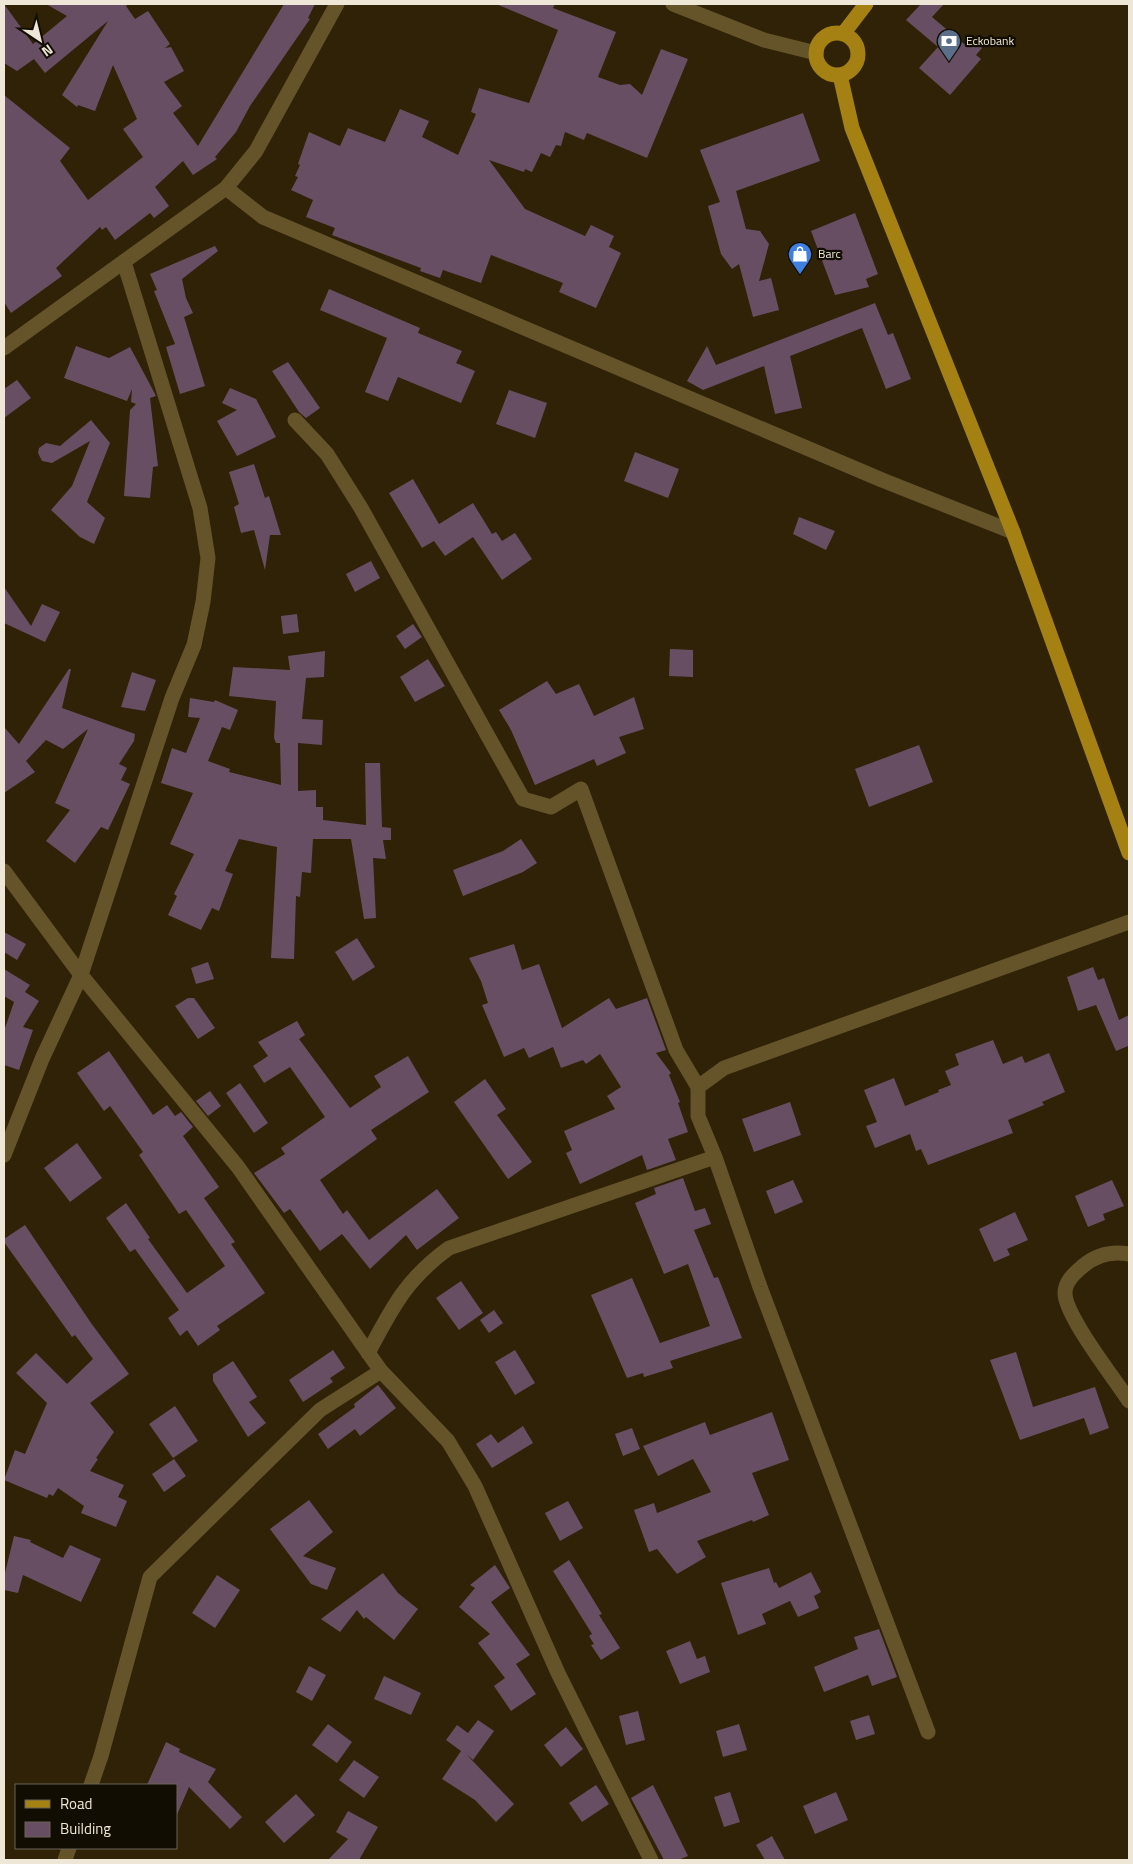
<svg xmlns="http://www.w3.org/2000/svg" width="1133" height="1864" font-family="'Titillium Web',sans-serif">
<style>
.building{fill:#684e63}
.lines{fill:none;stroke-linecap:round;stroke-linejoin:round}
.minor{stroke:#655329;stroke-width:15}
.major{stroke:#a58114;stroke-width:15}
.labels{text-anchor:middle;stroke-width:4.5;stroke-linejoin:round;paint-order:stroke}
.poi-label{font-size:12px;fill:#eee6d6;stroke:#120d03;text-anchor:start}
</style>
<rect width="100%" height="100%" fill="#2f2207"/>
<!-- building -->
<path class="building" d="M 4,4 L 33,44 L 67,16 L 46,4 L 129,4 L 126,6 L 135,19 L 148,11 L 170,44 L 165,48 L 171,47 L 184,71 L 164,82 L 182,106 L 173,113 L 198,146 L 284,4 L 315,4 L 308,18 L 310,19 L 250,106 L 236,132 L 215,157 L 217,159 L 193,175 L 183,161 L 155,187 L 169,206 L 154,218 L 150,213 L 115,240 L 106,227 L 102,230 L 100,227 L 56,268 L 62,276 L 11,313 L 4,302 L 4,95 L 70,148 L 60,161 L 88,200 L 143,157 L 123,129 L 137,119 L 113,65 L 95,111 L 78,105 L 77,107 L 62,95 L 108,21 L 45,73 L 34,59 L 17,71 L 4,63 Z
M 496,4 L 555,4 L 553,8 L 616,32 L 598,77 L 620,85 L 630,84 L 642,95 L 661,49 L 688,59 L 647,158 L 587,133 L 584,140 L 565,132 L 561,146 L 556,145 L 550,157 L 541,153 L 532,172 L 525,169 L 524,172 L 489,160 L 525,209 L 585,236 L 591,225 L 614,236 L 609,247 L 621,253 L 596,308 L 559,292 L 563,283 L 491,255 L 481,283 L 443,270 L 440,278 L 420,271 L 421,268 L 332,235 L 335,228 L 306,217 L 313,200 L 291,190 L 298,177 L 295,176 L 300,165 L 298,164 L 309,132 L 340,146 L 348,128 L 385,142 L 400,109 L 429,121 L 422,137 L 458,155 L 476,114 L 471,112 L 479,88 L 529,103 L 558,30 Z
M 921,4 L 944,4 L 932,17 L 964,44 L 969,38 L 982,48 L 976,55 L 981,59 L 950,95 L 919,68 L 938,47 L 906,20 Z
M 803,113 L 820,161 L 736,191 L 746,229 L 760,231 L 769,244 L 759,281 L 771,278 L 779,310 L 753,317 L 739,264 L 732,269 L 721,254 L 708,206 L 720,202 L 700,150 Z
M 855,213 L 878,274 L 866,279 L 869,287 L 835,295 L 811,231 Z
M 215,246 L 218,251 L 182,279 L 186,298 L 193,313 L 184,317 L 205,386 L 180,394 L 166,347 L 175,344 L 154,291 L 157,290 L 150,274 Z
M 329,289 L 420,328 L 418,333 L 462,351 L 456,363 L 475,371 L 461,403 L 398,377 L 388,401 L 365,392 L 387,338 L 320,310 Z
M 875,303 L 888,335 L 893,333 L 911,379 L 886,389 L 862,328 L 790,356 L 802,408 L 775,414 L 764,366 L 703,390 L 687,381 L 707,346 L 716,365 Z
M 76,346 L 109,358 L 130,347 L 154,392 L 156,396 L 150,398 L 158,466 L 153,467 L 150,498 L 124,496 L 130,410 L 136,404 L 131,402 L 132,389 L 127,401 L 64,378 Z
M 288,362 L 320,408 L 306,418 L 299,412 L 272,371 Z
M 17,380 L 31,398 L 4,418 L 4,389 Z
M 230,388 L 256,399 L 276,437 L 237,456 L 217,421 L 237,410 L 222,403 Z
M 509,390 L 547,403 L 535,438 L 496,424 Z
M 91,420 L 110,443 L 87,502 L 105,518 L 94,544 L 80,537 L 51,510 L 72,486 L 90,441 L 52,463 L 42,461 L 38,453 L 39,448 L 46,443 L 60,446 Z
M 635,452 L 679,469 L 668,498 L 624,481 Z
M 254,464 L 265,498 L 269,496 L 281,535 L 270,535 L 265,570 L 254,530 L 241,533 L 234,507 L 239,504 L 229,472 Z
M 413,479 L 439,524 L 473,503 L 492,534 L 496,532 L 502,541 L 515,533 L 532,559 L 502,580 L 473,537 L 445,556 L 434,541 L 422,548 L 389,493 Z
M 799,517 L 835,531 L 826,550 L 793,534 Z
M 371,561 L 380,578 L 355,592 L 346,574 Z
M 4,587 L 31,626 L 42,604 L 60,612 L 45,642 L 4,623 Z
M 297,614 L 299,632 L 283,634 L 281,616 Z
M 413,624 L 422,637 L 405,649 L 396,636 Z
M 670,649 L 693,650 L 693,677 L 669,676 Z
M 325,651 L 324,677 L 306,678 L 302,719 L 323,720 L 322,745 L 298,743 L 298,791 L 316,790 L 316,807 L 323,807 L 323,820 L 366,825 L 365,763 L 380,763 L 382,827 L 391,828 L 391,840 L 383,840 L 386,859 L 373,858 L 376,918 L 364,919 L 351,839 L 313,839 L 311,873 L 302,872 L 300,897 L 296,896 L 294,959 L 271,958 L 277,847 L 239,839 L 225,871 L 233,874 L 219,911 L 212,908 L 201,930 L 168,915 L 177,896 L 174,894 L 194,854 L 170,844 L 193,793 L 161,783 L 172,748 L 186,753 L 200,718 L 188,717 L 190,698 L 214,702 L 215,700 L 238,710 L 230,730 L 222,727 L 208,761 L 230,769 L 229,772 L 281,785 L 280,743 L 276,743 L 274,738 L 276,701 L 229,696 L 233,667 L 290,670 L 288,656 Z
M 428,659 L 445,686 L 415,702 L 400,677 Z
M 69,669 L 71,669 L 62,708 L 135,734 L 134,741 L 119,764 L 127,768 L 121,780 L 130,784 L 108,830 L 101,827 L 75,863 L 46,841 L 70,810 L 55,803 L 88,729 L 63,749 L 46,740 L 26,761 L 35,772 L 4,793 L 4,727 L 19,744 Z
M 132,672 L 156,680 L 145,711 L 121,707 Z
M 547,681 L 556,694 L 579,684 L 594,716 L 634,697 L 644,729 L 619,737 L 626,753 L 597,766 L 594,759 L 535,785 L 511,730 L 499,710 Z
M 919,745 L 933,782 L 869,807 L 855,769 Z
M 521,839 L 537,863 L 523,872 L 463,896 L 453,870 L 503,851 Z
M 4,932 L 26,944 L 17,960 L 4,952 Z
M 357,938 L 375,967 L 353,981 L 335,952 Z
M 514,944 L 522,970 L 539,964 L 562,1028 L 609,998 L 616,1009 L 647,998 L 666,1050 L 656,1053 L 671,1073 L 669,1075 L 680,1102 L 678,1103 L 688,1132 L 668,1139 L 676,1160 L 647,1170 L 642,1155 L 580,1184 L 566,1153 L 572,1150 L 564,1131 L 615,1109 L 607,1096 L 621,1087 L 600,1054 L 586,1064 L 583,1060 L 561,1068 L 553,1047 L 529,1058 L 524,1048 L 504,1057 L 482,1005 L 488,1003 L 481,981 L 469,958 Z
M 208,962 L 214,979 L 196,984 L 191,968 Z
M 1093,967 L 1098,980 L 1104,978 L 1119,1020 L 1129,1015 L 1128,1046 L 1116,1051 L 1096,1005 L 1078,1011 L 1067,977 Z
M 4,969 L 30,985 L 25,992 L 39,1001 L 23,1027 L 33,1030 L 19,1070 L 4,1065 L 4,1031 L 14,1002 L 4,996 Z
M 188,998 L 194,998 L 215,1028 L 198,1039 L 175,1006 Z
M 297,1021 L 305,1035 L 299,1039 L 350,1108 L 381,1087 L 374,1076 L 408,1056 L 429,1092 L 371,1130 L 377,1139 L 320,1180 L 343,1214 L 347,1210 L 369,1240 L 437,1189 L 459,1218 L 417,1250 L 406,1235 L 370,1269 L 342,1234 L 320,1251 L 290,1209 L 284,1213 L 254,1173 L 285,1154 L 281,1148 L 325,1117 L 290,1067 L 264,1083 L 253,1066 L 268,1056 L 258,1042 Z
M 993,1040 L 1003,1064 L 1022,1056 L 1025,1063 L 1049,1053 L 1065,1092 L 1042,1102 L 1044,1105 L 1008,1120 L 1013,1133 L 928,1165 L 921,1149 L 916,1151 L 910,1134 L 875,1148 L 866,1126 L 877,1122 L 864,1090 L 894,1078 L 905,1106 L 939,1092 L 938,1090 L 951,1085 L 945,1071 L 959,1065 L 955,1054 Z
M 109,1051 L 153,1115 L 167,1105 L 175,1116 L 181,1112 L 193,1127 L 183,1136 L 219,1187 L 204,1198 L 235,1242 L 231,1244 L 265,1293 L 217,1326 L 220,1330 L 198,1346 L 187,1330 L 180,1336 L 168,1318 L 179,1310 L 135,1249 L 130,1252 L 106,1218 L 126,1203 L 150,1238 L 148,1239 L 187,1293 L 225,1266 L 186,1210 L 179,1214 L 139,1155 L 143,1152 L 110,1106 L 104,1111 L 77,1073 Z
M 485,1079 L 506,1109 L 497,1115 L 532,1162 L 508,1179 L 454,1102 Z
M 240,1083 L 268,1123 L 254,1133 L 226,1093 Z
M 210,1091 L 221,1106 L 208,1116 L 196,1101 Z
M 790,1102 L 801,1135 L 754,1152 L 742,1119 Z
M 77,1143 L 102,1178 L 70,1202 L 44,1168 Z
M 683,1178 L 695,1211 L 705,1208 L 711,1224 L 694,1230 L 714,1278 L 718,1277 L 742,1338 L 670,1361 L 673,1368 L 644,1377 L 643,1373 L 627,1378 L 591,1295 L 632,1278 L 660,1343 L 710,1326 L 688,1264 L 664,1274 L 635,1203 L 656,1194 L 654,1188 Z
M 793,1180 L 803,1202 L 775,1214 L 766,1191 Z
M 1112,1180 L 1124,1206 L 1103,1214 L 1105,1220 L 1088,1227 L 1075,1196 Z
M 1015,1212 L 1028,1240 L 1007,1249 L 1010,1255 L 994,1262 L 979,1229 Z
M 25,1225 L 91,1323 L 129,1374 L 90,1403 L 114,1432 L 96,1458 L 98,1459 L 90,1471 L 124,1485 L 118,1497 L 127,1501 L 116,1527 L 81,1513 L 84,1506 L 58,1488 L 53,1496 L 49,1494 L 47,1498 L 4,1480 L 15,1450 L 25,1454 L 47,1403 L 16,1373 L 36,1353 L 67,1384 L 93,1359 L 75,1335 L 72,1337 L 4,1242 L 4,1239 Z
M 461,1281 L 483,1313 L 459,1330 L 436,1298 Z
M 494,1310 L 503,1323 L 489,1333 L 480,1320 Z
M 333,1350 L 345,1368 L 330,1378 L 333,1382 L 303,1402 L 289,1380 Z
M 515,1350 L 535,1383 L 515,1395 L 495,1362 Z
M 1016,1352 L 1033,1407 L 1095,1387 L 1109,1428 L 1090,1435 L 1084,1418 L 1020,1440 L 990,1360 Z
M 233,1361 L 257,1397 L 249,1402 L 266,1423 L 248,1437 L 213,1381 L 213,1374 Z
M 378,1385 L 396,1408 L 360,1436 L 355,1429 L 328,1449 L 318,1434 L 355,1407 L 354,1404 Z
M 175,1406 L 198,1441 L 173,1458 L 149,1424 Z
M 772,1412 L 789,1460 L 752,1473 L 769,1515 L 753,1522 L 752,1520 L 697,1541 L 706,1557 L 677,1574 L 657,1549 L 649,1552 L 634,1510 L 654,1503 L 657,1513 L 711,1492 L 693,1459 L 658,1476 L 643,1446 L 705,1422 L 710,1435 Z
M 523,1426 L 533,1443 L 492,1468 L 476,1444 L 491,1434 L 498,1443 Z
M 632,1428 L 640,1449 L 623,1456 L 615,1434 Z
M 174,1459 L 186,1476 L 164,1492 L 152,1474 Z
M 309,1500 L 333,1532 L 303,1556 L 336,1568 L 327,1590 L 311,1584 L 270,1529 Z
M 568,1501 L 583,1528 L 560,1541 L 545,1513 Z
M 14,1536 L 31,1540 L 30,1542 L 63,1558 L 70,1545 L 101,1559 L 81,1602 L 23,1575 L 18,1593 L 4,1590 L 4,1577 Z
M 569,1560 L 602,1614 L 599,1615 L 620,1648 L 601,1660 L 591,1645 L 594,1644 L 589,1636 L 592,1634 L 553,1571 Z
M 495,1565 L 510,1588 L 491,1602 L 530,1655 L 516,1664 L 536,1694 L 511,1711 L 494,1686 L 505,1678 L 478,1643 L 490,1634 L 459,1607 L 475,1588 L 470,1585 Z
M 769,1568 L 774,1583 L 776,1582 L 779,1588 L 811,1572 L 821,1592 L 814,1596 L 819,1608 L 798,1617 L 790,1601 L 762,1614 L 766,1624 L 738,1635 L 721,1583 Z
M 383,1573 L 398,1593 L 418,1609 L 394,1640 L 366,1617 L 364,1619 L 357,1610 L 340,1632 L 321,1619 Z
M 217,1575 L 240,1590 L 215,1628 L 192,1613 Z
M 879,1629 L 897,1677 L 872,1686 L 868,1675 L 824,1692 L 814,1667 L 858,1649 L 854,1637 Z
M 690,1641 L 697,1659 L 705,1656 L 710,1672 L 680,1684 L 666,1651 Z
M 309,1666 L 326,1675 L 312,1701 L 296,1692 Z
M 384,1676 L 421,1693 L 411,1715 L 374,1699 Z
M 638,1711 L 645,1740 L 626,1745 L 619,1716 Z
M 869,1715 L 875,1734 L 856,1740 L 850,1721 Z
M 478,1720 L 494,1731 L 473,1760 L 466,1754 L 514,1804 L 496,1822 L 475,1800 L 442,1779 L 461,1751 L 446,1740 L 457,1725 L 468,1733 Z
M 328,1724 L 352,1742 L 337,1763 L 312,1745 Z
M 739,1724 L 747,1750 L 723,1757 L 716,1731 Z
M 566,1727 L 583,1749 L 561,1767 L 544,1745 Z
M 166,1742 L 180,1749 L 179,1752 L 216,1769 L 208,1782 L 242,1817 L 230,1829 L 189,1787 L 176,1817 L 176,1785 L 147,1785 Z
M 354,1760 L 379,1777 L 364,1798 L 339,1780 Z
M 596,1785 L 609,1804 L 582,1822 L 569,1803 Z
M 653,1785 L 688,1856 L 678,1860 L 664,1860 L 631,1798 Z
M 730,1792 L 740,1822 L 724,1827 L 714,1797 Z
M 836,1792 L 848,1820 L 815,1834 L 803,1806 Z
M 296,1794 L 315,1815 L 284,1843 L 265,1822 Z
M 348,1811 L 378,1827 L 359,1860 L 328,1860 L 348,1839 L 336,1832 Z
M 772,1836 L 785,1860 L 765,1860 L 756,1845 Z"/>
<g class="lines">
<!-- minor -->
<path class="minor" d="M 673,4 L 764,40 L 816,53
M 226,188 L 263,217 L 882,480 L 1013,532
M 4,348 L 226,188 L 256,151 L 337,4
M 295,420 L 327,454 L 361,508 L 523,799 L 551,807 L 581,789 L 676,1050 L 698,1087
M 4,871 L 81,975 L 238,1167 L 381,1371 L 448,1441 L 475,1486 L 558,1673 L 651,1860
M 4,1155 L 42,1059 L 81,975 L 172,698 L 194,645 L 203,602 L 208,558 L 200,508 L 124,262
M 1129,1254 C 1112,1251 1097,1254 1083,1266 C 1075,1273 1065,1281 1065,1293 C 1065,1316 1115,1379 1129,1401
M 368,1353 C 392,1308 406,1279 449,1248 L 715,1157
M 928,1732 L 760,1287 L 715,1157 L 698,1116 L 698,1087 L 724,1068 L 1129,922
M 91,1785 L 101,1756 L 150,1577 L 320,1410 L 381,1371
M 65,1860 L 69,1848"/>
<!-- major -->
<path class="major" d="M816 54a21 21 0 1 1 42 0a21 21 0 1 1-42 0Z
M 843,34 L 866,4
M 840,75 L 852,128 L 1013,532 L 1129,853"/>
</g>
<!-- icons -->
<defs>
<g id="bank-pin" transform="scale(1.25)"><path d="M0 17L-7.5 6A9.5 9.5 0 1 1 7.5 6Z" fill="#5c6f8a" stroke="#120d03"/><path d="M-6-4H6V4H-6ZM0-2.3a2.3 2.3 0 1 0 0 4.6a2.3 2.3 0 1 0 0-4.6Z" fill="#fff"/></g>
<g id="shop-pin" transform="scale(1.25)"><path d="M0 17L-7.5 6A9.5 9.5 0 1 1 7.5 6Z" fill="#3f7fe0" stroke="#120d03"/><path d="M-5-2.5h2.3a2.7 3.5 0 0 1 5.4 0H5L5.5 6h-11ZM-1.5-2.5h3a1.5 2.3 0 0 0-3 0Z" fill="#fff"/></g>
</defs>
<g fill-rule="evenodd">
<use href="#bank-pin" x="949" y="41"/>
<use href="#shop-pin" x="800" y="254"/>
</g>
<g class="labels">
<!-- poi labels -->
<g class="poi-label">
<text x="966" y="45">Eckobank</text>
<text x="818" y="258">Barc</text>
</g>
</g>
<!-- border -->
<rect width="1133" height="1864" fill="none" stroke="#eee6d6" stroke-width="10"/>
<!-- legend -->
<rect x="15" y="1784" width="162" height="65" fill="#120d03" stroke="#6a6457"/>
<rect x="25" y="1800" width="25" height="8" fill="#a58114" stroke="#6a6457"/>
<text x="60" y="1809" font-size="15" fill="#eee6d6">Road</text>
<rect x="25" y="1822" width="25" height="15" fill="#684e63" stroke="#6a6457"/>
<text x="60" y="1834" font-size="15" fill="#eee6d6">Building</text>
<!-- north arrow -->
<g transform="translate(40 40) rotate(145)" stroke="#120d03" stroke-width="4" paint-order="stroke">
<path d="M0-4L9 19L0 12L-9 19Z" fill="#eee6d6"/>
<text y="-8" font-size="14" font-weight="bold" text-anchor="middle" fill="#eee6d6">N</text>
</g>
</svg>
